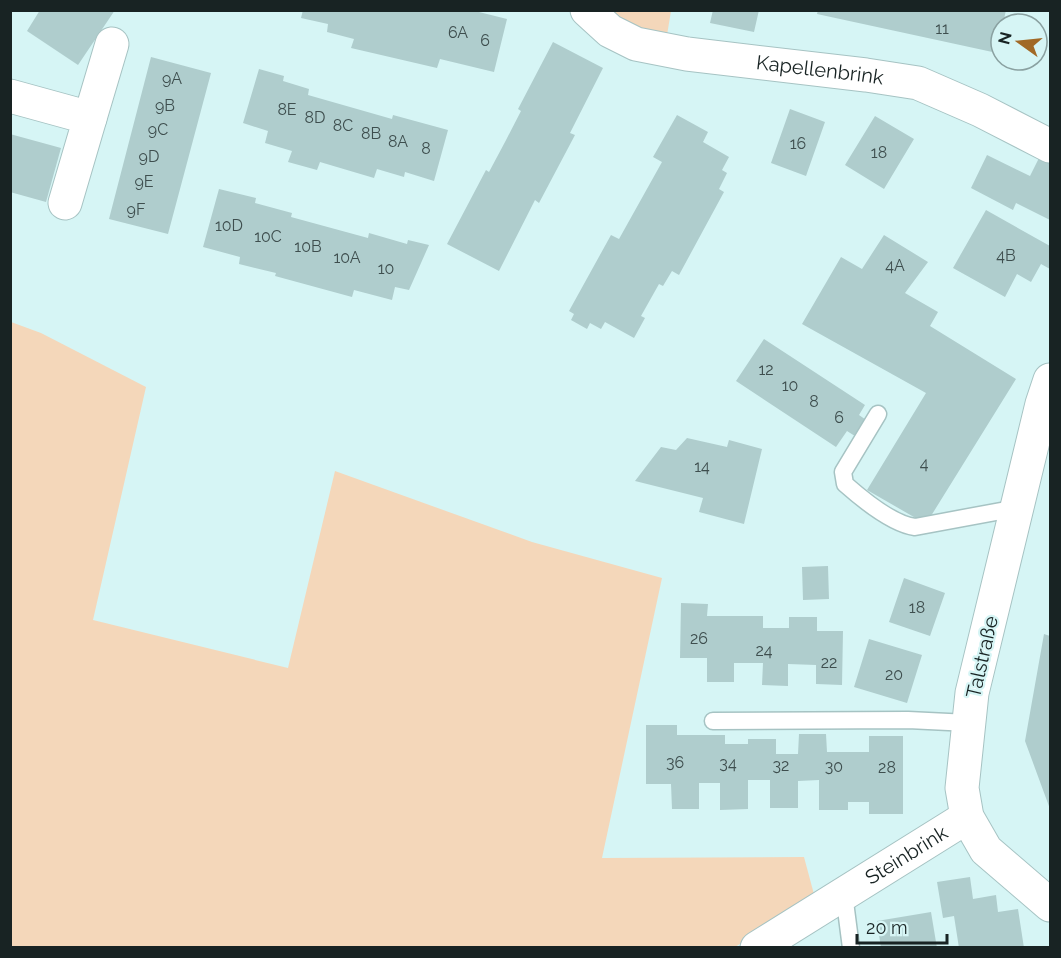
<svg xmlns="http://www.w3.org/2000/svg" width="1061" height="958" font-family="Raleway,sans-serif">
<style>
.green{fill:#f4d7ba}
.building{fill:#afcdcd}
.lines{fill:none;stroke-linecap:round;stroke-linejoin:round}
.lane-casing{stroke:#a6c3c3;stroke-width:19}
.street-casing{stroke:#a6c3c3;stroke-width:35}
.lane{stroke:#fff;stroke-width:16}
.street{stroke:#fff;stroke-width:33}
.labels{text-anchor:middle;stroke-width:4.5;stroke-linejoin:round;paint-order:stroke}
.number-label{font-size:16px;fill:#3e4e4e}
.street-label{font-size:20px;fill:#182323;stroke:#d6f5f5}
</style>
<rect width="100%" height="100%" fill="#d6f5f5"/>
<!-- green -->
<path class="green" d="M 606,11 L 671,11 L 666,41 Z
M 11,322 L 41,333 L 146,387 L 93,620 L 288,668 L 335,471 L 532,542 L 662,578 L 602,858 L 804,857 L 815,898 L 735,947 L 11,948 Z"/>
<!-- building -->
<path class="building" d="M 40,10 L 115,10 L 78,65 L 27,31 Z
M 303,10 L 471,10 L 507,19 L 494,72 L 440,59 L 437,68 L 351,48 L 354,39 L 327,32 L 328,24 L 301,18 Z
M 713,10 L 759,10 L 754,32 L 710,23 Z
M 818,10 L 1006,10 L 1003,24 L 1001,24 L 997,53 L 817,14 Z
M 553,42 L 603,68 L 570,133 L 575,135 L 539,203 L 535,200 L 499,271 L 447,244 L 486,170 L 489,172 L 505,142 L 521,111 L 518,109 Z
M 151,57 L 211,73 L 168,234 L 109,219 Z
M 259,69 L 284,76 L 283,81 L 309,89 L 308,95 L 392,119 L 393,115 L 448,130 L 434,181 L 405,172 L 404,177 L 377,169 L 374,178 L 320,162 L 317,170 L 288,162 L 292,151 L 265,143 L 268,131 L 243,123 Z
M 790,109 L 825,122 L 806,176 L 771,163 Z
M 677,115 L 708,132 L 703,142 L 729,157 L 722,170 L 727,173 L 719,189 L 724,192 L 679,275 L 672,271 L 663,286 L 659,284 L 641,316 L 645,318 L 634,338 L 605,322 L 601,329 L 590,323 L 587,329 L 571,320 L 574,314 L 569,311 L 611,235 L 619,239 L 662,162 L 653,157 Z
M 875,116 L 914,139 L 884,189 L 845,165 Z
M 10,134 L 61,148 L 46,202 L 10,192 Z
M 987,155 L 1030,176 L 1040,156 L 1050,162 L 1050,220 L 1016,203 L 1013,210 L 971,188 Z
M 219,189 L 256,198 L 255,203 L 292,213 L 291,217 L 368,238 L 369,233 L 407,244 L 408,240 L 429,245 L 409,290 L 395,287 L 392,300 L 354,290 L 352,297 L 275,276 L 276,273 L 239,264 L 240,257 L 203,247 Z
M 986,210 L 1050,246 L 1050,269 L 1041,264 L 1031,282 L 1017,274 L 1005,297 L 953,268 Z
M 884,235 L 928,262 L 905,293 L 938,312 L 930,326 L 1016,379 L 926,524 L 867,490 L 926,393 L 802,324 L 841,257 L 862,269 Z
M 764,339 L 865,405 L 859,415 L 869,422 L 858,438 L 847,431 L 836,447 L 736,381 Z
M 687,438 L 727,447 L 729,440 L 762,449 L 744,524 L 699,512 L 703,498 L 635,481 L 661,447 L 676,450 Z
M 828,566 L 829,599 L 803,600 L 802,567 Z
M 904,578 L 945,593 L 930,636 L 889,622 Z
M 681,603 L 708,604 L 707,616 L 763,616 L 763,628 L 789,628 L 789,617 L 817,617 L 817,631 L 843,631 L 842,685 L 816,684 L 816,665 L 788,664 L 788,686 L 762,685 L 763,663 L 734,663 L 734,682 L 707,682 L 707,658 L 680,658 Z
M 1044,634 L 1050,636 L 1050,809 L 1025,741 Z
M 869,639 L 922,655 L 907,703 L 854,687 Z
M 646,725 L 677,725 L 677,735 L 725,735 L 725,744 L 748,744 L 748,739 L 776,739 L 776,754 L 798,754 L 799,734 L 826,734 L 827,752 L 869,752 L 869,736 L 903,736 L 903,814 L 869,814 L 869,802 L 848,802 L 848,810 L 819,810 L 819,780 L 798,781 L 798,808 L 770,808 L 770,780 L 748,780 L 748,809 L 720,810 L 720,783 L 699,783 L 699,809 L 672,809 L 671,784 L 646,784 Z
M 970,877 L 973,899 L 996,895 L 998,912 L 1018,909 L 1024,948 L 959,948 L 954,916 L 943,918 L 937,882 Z
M 931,912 L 937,948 L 881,948 L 877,921 Z"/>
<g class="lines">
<!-- lane casing -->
<g class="lane-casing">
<path id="lane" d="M 878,414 L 843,472 L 845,484 C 862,499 892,524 915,527 L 1017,508
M 713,721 L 908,720 L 969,723
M 844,894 L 851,948"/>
</g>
<!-- street casing -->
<g class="street-casing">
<g id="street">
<path id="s1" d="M 587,10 L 610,31 L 636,44 L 687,54 L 866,75 L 918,83 L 980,110 L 1050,146"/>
<path d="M 10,96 L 90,118 L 65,203"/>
<path d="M 90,118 L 112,44"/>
<path d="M 1050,380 L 1042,404 L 972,693 L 962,788 L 967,817 L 986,850 L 1050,905"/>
<path id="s2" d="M 757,948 L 967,817"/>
</g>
</g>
<!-- lane -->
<use href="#lane" class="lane"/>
<!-- street -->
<use href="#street" class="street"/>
</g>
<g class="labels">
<!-- number labels -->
<g class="number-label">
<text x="942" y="34">11</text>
<text x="458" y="38">6A</text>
<text x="485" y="46">6</text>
<text x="172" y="84">9A</text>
<text x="165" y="111">9B</text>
<text x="287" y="115">8E</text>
<text x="315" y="123">8D</text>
<text x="343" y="131">8C</text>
<text x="158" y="135">9C</text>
<text x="371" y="139">8B</text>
<text x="398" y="147">8A</text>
<text x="798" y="149">16</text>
<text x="426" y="154">8</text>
<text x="879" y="158">18</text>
<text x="149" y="162">9D</text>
<text x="144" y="187">9E</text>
<text x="136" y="215">9F</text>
<text x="229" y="231">10D</text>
<text x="268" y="242">10C</text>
<text x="308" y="252">10B</text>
<text x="1006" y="261">4B</text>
<text x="347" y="263">10A</text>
<text x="895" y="271">4A</text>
<text x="386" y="274">10</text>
<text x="766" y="375">12</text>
<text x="790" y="391">10</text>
<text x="814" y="407">8</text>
<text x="839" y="423">6</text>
<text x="924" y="469">4</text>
<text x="702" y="472">14</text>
<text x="917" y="613">18</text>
<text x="699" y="644">26</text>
<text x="764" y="656">24</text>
<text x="829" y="668">22</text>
<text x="894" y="680">20</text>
<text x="675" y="768">36</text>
<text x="728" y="769">34</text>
<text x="781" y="771">32</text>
<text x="834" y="772">30</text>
<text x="887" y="773">28</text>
</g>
<!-- street labels -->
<g class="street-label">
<text dy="7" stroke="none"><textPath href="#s1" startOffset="246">Kapellenbrink</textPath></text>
<text transform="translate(982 657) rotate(-77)" y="7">Talstraße</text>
<text dy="7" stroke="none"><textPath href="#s2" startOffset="176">Steinbrink</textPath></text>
</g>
</g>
<!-- border -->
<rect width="1061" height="958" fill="none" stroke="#182323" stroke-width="24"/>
<!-- north arrow -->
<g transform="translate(1019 42) rotate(285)"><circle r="28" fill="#d6f5f5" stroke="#8aa1a1" stroke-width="1.5"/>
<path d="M0-4.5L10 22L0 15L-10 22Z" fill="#a16926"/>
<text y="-9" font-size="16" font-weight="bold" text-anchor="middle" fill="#182323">N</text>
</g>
<!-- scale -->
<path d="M857 934v9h90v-9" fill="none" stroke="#182323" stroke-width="3"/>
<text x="866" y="934" font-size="18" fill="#182323" stroke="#d6f5f5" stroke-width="4.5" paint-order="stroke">20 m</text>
</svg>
